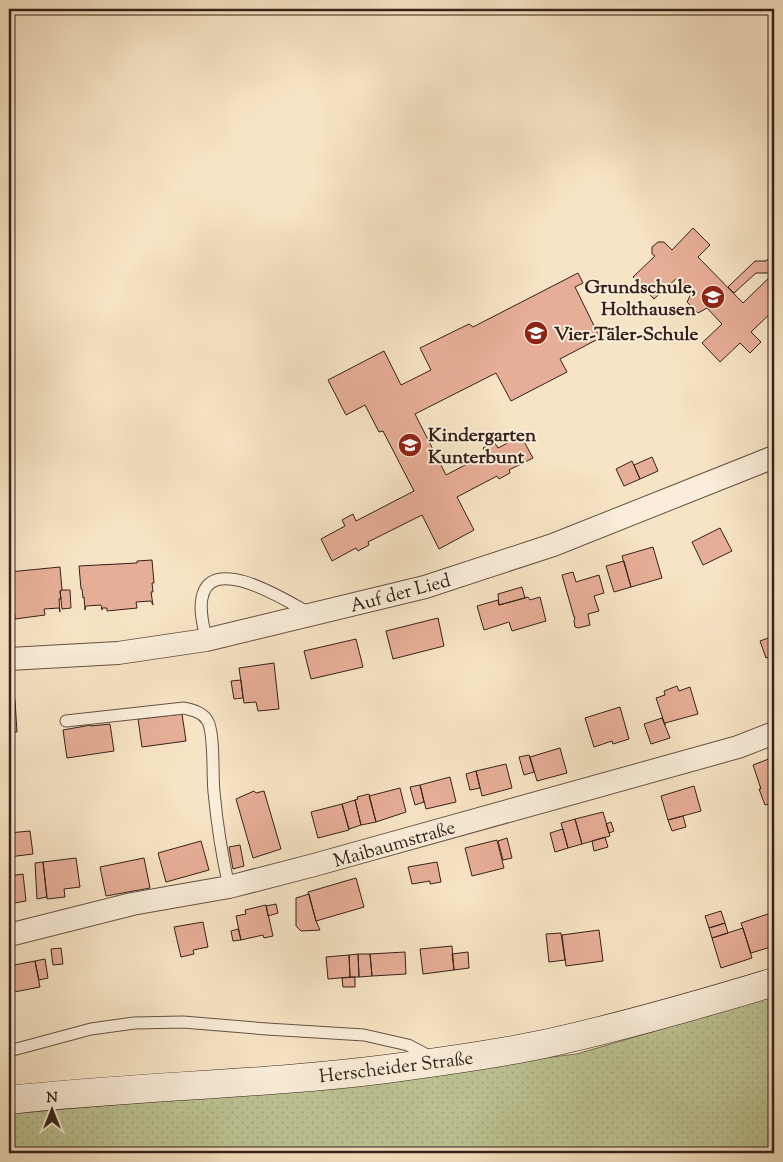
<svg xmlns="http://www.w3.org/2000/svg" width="783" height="1162" font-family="'Sorts Mill Goudy',serif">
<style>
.grass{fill:url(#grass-dots);stroke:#7a7256}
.building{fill:#e7ae97;stroke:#362119}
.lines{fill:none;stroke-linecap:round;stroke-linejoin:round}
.service-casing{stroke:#665244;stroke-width:13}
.minor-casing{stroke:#665244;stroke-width:24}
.secondary-casing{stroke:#362119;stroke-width:29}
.service{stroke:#faedd9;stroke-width:11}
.minor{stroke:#faedd9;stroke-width:22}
.secondary{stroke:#faedd9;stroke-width:28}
.labels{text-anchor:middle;stroke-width:4;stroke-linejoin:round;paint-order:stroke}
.poi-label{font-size:19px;font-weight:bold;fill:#362119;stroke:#faedd9;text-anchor:start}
.street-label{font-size:19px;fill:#362119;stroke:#faedd9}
</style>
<defs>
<pattern id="grass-dots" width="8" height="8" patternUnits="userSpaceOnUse" patternTransform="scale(1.25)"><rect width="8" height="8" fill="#bdc494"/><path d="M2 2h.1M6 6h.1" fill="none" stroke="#a3a87f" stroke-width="1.8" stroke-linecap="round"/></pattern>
</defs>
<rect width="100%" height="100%" fill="#f7e4c4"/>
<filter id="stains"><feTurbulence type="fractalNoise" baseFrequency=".004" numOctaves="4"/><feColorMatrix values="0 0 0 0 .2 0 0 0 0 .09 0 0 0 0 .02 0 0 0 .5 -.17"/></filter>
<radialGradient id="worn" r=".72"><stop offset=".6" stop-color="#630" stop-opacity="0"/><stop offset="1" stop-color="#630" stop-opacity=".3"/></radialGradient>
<!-- grass -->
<path class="grass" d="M 774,996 L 774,1153 L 9,1153 L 9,1114 L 260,1092 L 577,1054 Z"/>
<!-- building -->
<path class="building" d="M 693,228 L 710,245 L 698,257 L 743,303 L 774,273 L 774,310 L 751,332 L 761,342 L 750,353 L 740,343 L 720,362 L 702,343 L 722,324 L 707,308 L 698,313 L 687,302 L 692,292 L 677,278 L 654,299 L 633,277 L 655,256 L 652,254 L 652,247 L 658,242 L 664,242 L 672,250 Z
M 772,255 L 774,256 L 774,269 L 771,273 L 756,273 L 734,293 L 728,287 L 755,261 L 766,261 Z
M 578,273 L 583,283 L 575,287 L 600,338 L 560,359 L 567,372 L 511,401 L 496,373 L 415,414 L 446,475 L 486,454 L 483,448 L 494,442 L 498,448 L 521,436 L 533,458 L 509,470 L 510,473 L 499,479 L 497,476 L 457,497 L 474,530 L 439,549 L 422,515 L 368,542 L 369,545 L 358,551 L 356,548 L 332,561 L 321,539 L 345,526 L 342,520 L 353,514 L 356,521 L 414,491 L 383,431 L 379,432 L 365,405 L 346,415 L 328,380 L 384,351 L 401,385 L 431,370 L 420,348 L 469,324 L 473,327 Z
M 652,457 L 658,471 L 640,479 L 634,465 Z
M 632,461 L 640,479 L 624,486 L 616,469 Z
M 720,528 L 732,551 L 703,565 L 692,542 Z
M 653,547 L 662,578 L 631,587 L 622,556 Z
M 152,560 L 154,583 L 152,583 L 153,592 L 151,592 L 153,605 L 151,601 L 136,602 L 137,608 L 107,611 L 107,608 L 102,608 L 102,610 L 101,605 L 86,606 L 85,610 L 84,597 L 83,598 L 82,589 L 81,589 L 79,566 L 137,563 L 137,561 Z
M 624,561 L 631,587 L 614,592 L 606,566 Z
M 60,567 L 62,590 L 60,591 L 61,599 L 59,599 L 60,612 L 59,608 L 44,609 L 45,615 L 15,619 L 15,615 L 11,615 L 10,617 L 9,572 Z
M 573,572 L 576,582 L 599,575 L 604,593 L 594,596 L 599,611 L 588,614 L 590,625 L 578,628 L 575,627 L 574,621 L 575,617 L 574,617 L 562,575 Z
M 522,587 L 525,598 L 499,605 L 498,594 Z
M 62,590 L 70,590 L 71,608 L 62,609 L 60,591 Z
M 528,597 L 530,600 L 540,597 L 546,621 L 512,631 L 509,622 L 484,630 L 477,606 L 498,600 L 499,605 Z
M 438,618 L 444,646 L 393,659 L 386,631 Z
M 774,636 L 774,655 L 766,658 L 760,641 Z
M 356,639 L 363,667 L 311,679 L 304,651 Z
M 274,663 L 279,709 L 258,711 L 256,702 L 244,703 L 239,668 Z
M 241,680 L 243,698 L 234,699 L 231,681 Z
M 677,686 L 679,691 L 690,687 L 698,714 L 665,723 L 665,725 L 656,698 L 665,695 L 664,691 Z
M 9,700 L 15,700 L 17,732 L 9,732 L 9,735 Z
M 620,707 L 629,739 L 613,744 L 612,741 L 594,747 L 585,718 Z
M 182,714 L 186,741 L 142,747 L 138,719 Z
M 662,718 L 670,738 L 651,744 L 644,724 Z
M 110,724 L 114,751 L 67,758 L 63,730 L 91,725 L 91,726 Z
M 560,748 L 567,773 L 537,781 L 530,757 Z
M 529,755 L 534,772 L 524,775 L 519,757 Z
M 774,757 L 774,802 L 765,805 L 759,789 L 761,789 L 753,765 Z
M 506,764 L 512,788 L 482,796 L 476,771 Z
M 476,771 L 480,788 L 470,790 L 466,774 Z
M 450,777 L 456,802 L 426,809 L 420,785 Z
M 420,785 L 424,802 L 415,805 L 410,787 Z
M 694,786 L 701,811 L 668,820 L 661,796 Z
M 400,788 L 406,812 L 376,822 L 369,796 Z
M 254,791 L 256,793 L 264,791 L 281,849 L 253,858 L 236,799 Z
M 369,794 L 376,822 L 361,825 L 355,800 L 358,799 L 357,797 Z
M 355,800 L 361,825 L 349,829 L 342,804 Z
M 342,804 L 349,830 L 318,838 L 311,812 Z
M 603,812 L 610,836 L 582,844 L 575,819 Z
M 683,816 L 686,827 L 672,831 L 668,820 Z
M 575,819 L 582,844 L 568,848 L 561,823 Z
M 611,822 L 614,831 L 609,833 L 606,824 Z
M 563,829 L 568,848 L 555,852 L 550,833 Z
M 30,831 L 33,854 L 9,857 L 9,833 Z
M 605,837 L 608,847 L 594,851 L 592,841 Z
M 507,838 L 512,858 L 503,860 L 498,841 Z
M 497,840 L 504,868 L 472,876 L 465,848 Z
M 201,841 L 209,870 L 166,882 L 158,853 Z
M 240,845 L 244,866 L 233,869 L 229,847 Z
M 76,858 L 80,887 L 64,889 L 65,897 L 47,899 L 43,862 Z
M 144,858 L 150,888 L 106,896 L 100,867 Z
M 43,862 L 47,897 L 37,899 L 35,863 Z
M 437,862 L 441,882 L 430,884 L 430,881 L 412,884 L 408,867 Z
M 23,874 L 26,901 L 9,904 L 9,876 Z
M 356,878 L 364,907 L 316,921 L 308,892 Z
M 309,894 L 316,921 L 320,930 L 301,931 L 296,926 L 296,898 Z
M 276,904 L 278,913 L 268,916 L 266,906 Z
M 266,905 L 273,936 L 264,938 L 263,935 L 241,940 L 236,916 L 246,914 L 245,910 Z
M 721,911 L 725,923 L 709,928 L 705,916 Z
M 774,912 L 774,946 L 751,953 L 741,923 Z
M 203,922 L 208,947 L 193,950 L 194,954 L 181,957 L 174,927 Z
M 725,923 L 728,933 L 712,938 L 709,928 Z
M 743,928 L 752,958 L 721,968 L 712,938 Z
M 238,929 L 241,940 L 233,941 L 231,931 Z
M 599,930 L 603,961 L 566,966 L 562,935 Z
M 561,933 L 565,960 L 549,962 L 546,934 Z
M 452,946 L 454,970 L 423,974 L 420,949 Z
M 61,948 L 63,964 L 53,965 L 51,949 Z
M 405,952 L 406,974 L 372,976 L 370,954 Z
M 468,952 L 469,968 L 454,970 L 452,954 Z
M 358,954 L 370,954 L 372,976 L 359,977 Z
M 358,954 L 359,977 L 350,977 L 349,955 Z
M 349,955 L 350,977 L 328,979 L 326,957 Z
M 45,959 L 48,978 L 39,980 L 35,961 Z
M 35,961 L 40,987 L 9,993 L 9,966 Z
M 355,977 L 355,987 L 343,987 L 342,978 Z"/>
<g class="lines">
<!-- service casing -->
<g class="service-casing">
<path id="service" d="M 206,640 C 204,627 199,612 202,598 C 211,552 287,601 309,613
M 66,721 L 184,708 C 192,710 202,712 207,720 C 215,731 212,776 214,792 C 217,824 222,856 229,887
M 9,1051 L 91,1029 L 134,1023 L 183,1022 L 267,1029 L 364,1035 L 408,1045 L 431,1057"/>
</g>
<!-- minor casing -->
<g class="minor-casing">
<path id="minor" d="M 9,659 L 118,653 L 206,640 L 425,587 L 553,545 L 774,457
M 9,935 L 132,904 L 229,887 L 314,865 L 738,747 L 774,733"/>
</g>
<!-- secondary casing -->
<g class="secondary-casing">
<path id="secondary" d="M 9,1100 C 134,1086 261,1085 386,1069 C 439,1062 492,1055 544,1044 C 622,1027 698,1005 774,982"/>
</g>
<!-- service -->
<use href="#service" class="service"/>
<!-- minor -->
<use href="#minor" class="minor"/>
<!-- secondary -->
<use href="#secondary" class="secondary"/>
</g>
<!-- icons -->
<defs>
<g id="school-disc" transform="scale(1.25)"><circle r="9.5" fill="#8f2418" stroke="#faedd9"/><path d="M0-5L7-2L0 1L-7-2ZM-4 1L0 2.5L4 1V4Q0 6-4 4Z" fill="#fff"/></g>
</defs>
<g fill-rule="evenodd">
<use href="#school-disc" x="713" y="297"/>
<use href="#school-disc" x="536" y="333"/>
<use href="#school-disc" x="410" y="445"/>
</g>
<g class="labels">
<!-- poi labels -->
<g class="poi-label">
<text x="696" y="293" text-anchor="end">Grundschule,<tspan x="696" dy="22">Holthausen</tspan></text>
<text x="554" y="340">Vier-Täler-Schule</text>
<text x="428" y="441">Kindergarten<tspan x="428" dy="22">Kunterbunt</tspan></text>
</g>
<!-- street labels -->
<g class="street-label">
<text transform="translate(400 592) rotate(-15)" y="7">Auf der Lied</text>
<text transform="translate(394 843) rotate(-16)" y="7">Maibaumstraße</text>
<text transform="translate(396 1066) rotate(-7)" y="7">Herscheider Straße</text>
</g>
</g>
<!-- margin -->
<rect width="783" height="1162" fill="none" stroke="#f7e4c4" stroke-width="30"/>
<rect x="10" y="10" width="763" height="1142" fill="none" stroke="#362119" stroke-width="2.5"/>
<rect x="15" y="15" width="753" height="1132" fill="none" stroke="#362119"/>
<!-- north arrow -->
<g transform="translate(52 1110)" stroke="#faedd9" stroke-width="4" paint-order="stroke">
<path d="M0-4L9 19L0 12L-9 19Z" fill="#362119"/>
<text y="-8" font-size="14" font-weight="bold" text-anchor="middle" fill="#362119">N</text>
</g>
<rect width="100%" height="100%" filter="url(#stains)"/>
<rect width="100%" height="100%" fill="url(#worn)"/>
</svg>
